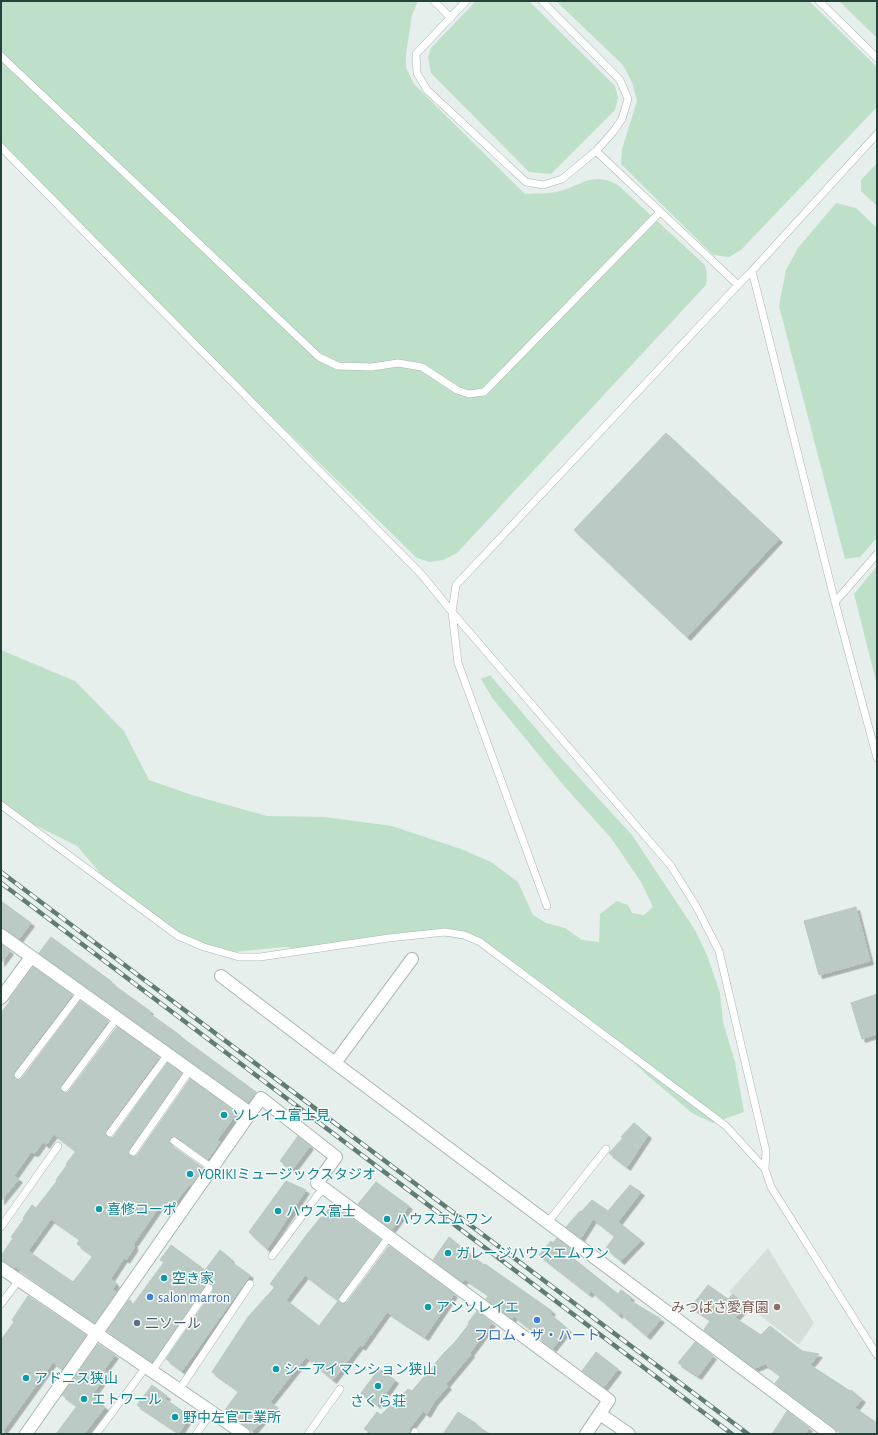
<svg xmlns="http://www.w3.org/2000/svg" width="878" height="1435" font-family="'Alegreya Sans','Noto Sans JP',sans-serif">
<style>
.built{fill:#d4dfda}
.green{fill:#bfe0c8}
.building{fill:#bbcac4;stroke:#b8c9c2;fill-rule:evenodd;filter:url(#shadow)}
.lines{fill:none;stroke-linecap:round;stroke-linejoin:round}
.lane-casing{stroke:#a8b8b2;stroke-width:8}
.street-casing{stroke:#a8b8b2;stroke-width:14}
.lane{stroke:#fff;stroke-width:7}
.street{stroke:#fff;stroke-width:12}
.rail-casing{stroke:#5f7d75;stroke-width:4.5}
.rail{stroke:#f7fbf9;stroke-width:3;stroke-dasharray:9;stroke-linecap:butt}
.culture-dot{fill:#0f9aa8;stroke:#f7fbf9;stroke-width:1.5}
.shop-dot{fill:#3f7fe0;stroke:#f7fbf9;stroke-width:1.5}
.education-dot{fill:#8d6e63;stroke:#f7fbf9;stroke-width:1.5}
.service-dot{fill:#5c6f8a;stroke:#f7fbf9;stroke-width:1.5}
.labels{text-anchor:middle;stroke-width:3;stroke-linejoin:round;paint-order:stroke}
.culture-label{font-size:14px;fill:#0d838f;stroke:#f7fbf9;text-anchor:start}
.shop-label{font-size:14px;fill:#366cbe;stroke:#f7fbf9;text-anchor:start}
.education-label{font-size:14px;fill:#785e54;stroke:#f7fbf9;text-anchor:end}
.service-label{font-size:14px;fill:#4e5e75;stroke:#f7fbf9;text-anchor:start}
</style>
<defs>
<filter id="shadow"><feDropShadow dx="3.5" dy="3.5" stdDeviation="0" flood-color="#0004"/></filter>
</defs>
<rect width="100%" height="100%" fill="#e6efeb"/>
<!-- built -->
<path class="built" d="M 768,1248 L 814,1323 L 799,1345 L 729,1292 Z"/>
<!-- green -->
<path class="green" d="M 1,1 L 418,1 L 412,15 L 406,54 L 406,68 L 414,84 L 525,194 C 535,193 546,194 556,192 C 581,187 590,170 618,185 L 705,265 L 707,274 L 706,285 L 457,553 L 443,560 L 430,562 L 417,558 L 1,153 Z
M 476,1 L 529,1 L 615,86 L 618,98 L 615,110 L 551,174 L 529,172 L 431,73 L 428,57 L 431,48 Z
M 556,1 L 809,1 L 877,67 L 877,107 L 741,250 L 729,257 L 713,255 L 621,164 L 622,149 L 637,101 L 632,82 L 623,65 Z
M 839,1 L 877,1 L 877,38 Z
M 877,163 L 877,206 L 861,191 L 861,180 Z
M 836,203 L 856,208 L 877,228 L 877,538 L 860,557 L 845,559 L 779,306 L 786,270 L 798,248 Z
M 877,566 L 877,685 L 854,594 Z
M 1,650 L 75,681 L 124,731 L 149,780 L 192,795 L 267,816 L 325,817 L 392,826 L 461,849 L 491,862 L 518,882 L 533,915 L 546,923 L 565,928 L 582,940 L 599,942 L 600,914 L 617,901 L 628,905 L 632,913 L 644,915 L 653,907 L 641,882 L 611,838 L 565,787 L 493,699 L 481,679 L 490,675 L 561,758 L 632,835 L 695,930 L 707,955 L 720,993 L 723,1022 L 735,1062 L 744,1112 L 713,1123 L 692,1113 L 648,1076 L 609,1038 L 480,942 L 429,934 L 312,949 L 284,947 L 225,953 L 178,936 L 113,888 L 77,846 L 17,816 L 1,805 Z"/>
<!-- building -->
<path class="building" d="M 666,433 L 779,539 L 687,637 L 574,530 Z
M 1,901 L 31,923 L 19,939 L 5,929 L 1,928 Z
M 856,907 L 870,961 L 819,975 L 804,921 Z
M 51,937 L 112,982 L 111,983 L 150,1011 L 149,1013 L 181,1036 L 181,1037 L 256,1092 L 248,1102 L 39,953 Z
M 1,944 L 10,951 L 1,963 Z
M 33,967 L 72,995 L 14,1072 L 13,1077 L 15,1079 L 20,1080 L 22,1078 L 80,1001 L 108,1021 L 61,1085 L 60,1090 L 62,1092 L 67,1093 L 69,1091 L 117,1027 L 159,1057 L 106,1130 L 105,1135 L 107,1137 L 112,1138 L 114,1136 L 167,1063 L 182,1073 L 129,1149 L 128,1152 L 130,1156 L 133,1157 L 137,1155 L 190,1079 L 237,1113 L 217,1140 L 220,1142 L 208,1159 L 177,1137 L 172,1136 L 170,1138 L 169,1143 L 171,1145 L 203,1168 L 190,1186 L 189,1185 L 167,1213 L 159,1207 L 135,1242 L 134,1241 L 134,1248 L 126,1260 L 124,1258 L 111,1278 L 116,1284 L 112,1290 L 116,1292 L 95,1323 L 16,1267 L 15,1268 L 1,1261 L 1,1256 L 13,1238 L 11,1237 L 24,1219 L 23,1218 L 32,1205 L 36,1208 L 57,1181 L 56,1180 L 67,1165 L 66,1164 L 76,1151 L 54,1134 L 46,1145 L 43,1142 L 35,1153 L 31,1152 L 14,1176 L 19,1179 L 1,1201 L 1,1013 L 10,1001 L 9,1000 ZM 51,1219 L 80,1239 L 77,1244 L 93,1256 L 73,1282 L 28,1251 Z
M 877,994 L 877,1034 L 862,1039 L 851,1003 Z
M 634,1123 L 648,1135 L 627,1167 L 609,1153 L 623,1138 L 621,1137 Z
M 298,1136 L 310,1146 L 292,1170 L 280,1161 Z
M 286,1181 L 306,1190 L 267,1249 L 249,1232 Z
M 376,1182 L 409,1206 L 392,1229 L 358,1204 Z
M 630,1185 L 641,1192 L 618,1222 L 641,1240 L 621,1261 L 606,1248 L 615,1236 L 593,1219 L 581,1238 L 566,1227 L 580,1211 L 581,1212 L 592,1200 L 608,1211 Z
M 332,1204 L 381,1240 L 339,1296 L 338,1300 L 305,1275 L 286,1300 L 319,1326 L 338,1301 L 342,1304 L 347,1302 L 389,1246 L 454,1294 L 425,1337 L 387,1312 L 362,1347 L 360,1345 L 333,1380 L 306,1357 L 270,1402 L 278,1408 L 272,1416 L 266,1416 L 253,1431 L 225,1410 L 239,1391 L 212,1372 L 248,1317 L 275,1287 L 270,1284 L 308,1233 L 321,1217 L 322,1218 Z
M 449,1237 L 484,1265 L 485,1264 L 552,1311 L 550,1314 L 568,1329 L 553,1348 L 539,1338 L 540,1337 L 514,1316 L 512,1319 L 486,1299 L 489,1295 L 465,1279 L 463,1282 L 433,1260 Z
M 557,1238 L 572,1250 L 569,1255 L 618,1294 L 621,1290 L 631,1297 L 629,1300 L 661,1319 L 647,1336 L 620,1313 L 619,1315 L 591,1291 L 589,1294 L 539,1255 L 551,1241 L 553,1243 Z
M 171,1245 L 205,1270 L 220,1250 L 231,1259 L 230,1261 L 250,1275 L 182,1371 L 166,1359 L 213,1291 L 214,1286 L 211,1284 L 207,1283 L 205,1285 L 152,1362 L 107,1331 L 129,1300 L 132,1302 L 132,1306 L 164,1262 L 160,1260 Z
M 708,1285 L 728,1299 L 733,1294 L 745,1307 L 735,1318 L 761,1335 L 770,1326 L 802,1351 L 819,1354 L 810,1365 L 850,1391 L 851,1390 L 862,1399 L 855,1408 L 877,1423 L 877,1434 L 843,1434 L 775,1383 L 781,1376 L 765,1364 L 755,1368 L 705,1331 L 704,1329 L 711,1320 L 691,1307 Z
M 28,1296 L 86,1335 L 62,1369 L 53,1362 L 1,1434 L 1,1340 L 14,1322 L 12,1320 Z
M 477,1311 L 492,1323 L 470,1353 L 471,1354 L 446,1384 L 448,1386 L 434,1402 L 427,1414 L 423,1411 L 410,1428 L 408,1434 L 373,1434 L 364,1429 L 377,1412 L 381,1415 L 408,1389 L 412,1391 L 444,1353 L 455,1342 L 469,1324 L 468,1323 Z
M 695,1342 L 713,1356 L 698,1376 L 678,1363 Z
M 98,1344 L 115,1355 L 104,1370 L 108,1373 L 91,1396 L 105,1407 L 84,1434 L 56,1434 L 77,1406 L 62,1395 Z
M 596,1352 L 618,1369 L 604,1387 L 582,1371 Z
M 379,1369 L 395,1380 L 378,1405 L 361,1393 Z
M 152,1385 L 167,1396 L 165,1399 L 190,1416 L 179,1433 L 137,1405 Z
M 787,1411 L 809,1428 L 805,1434 L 772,1434 Z
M 458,1412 L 477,1424 L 476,1425 L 490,1434 L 443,1434 Z"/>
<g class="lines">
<!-- lane casing -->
<g class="lane-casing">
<path id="lane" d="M 434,1 L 451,18
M 466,1 L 416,54 L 417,73 L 427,90 L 526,182 L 543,185 L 562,179 L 596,151 L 613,132 L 622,119 L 628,99 L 620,80 L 542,1
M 819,1 L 877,58
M 1,56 L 319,357 L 338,366 L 372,367 L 398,363 L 422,367 L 457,390 L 469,394 L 484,392 L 660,212
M 1,147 L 422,575 L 452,612 L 671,866 L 696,906 L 719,951 L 766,1151 L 765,1169 L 771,1187 L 877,1355
M 596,151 L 738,285
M 752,271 L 835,602 L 877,758
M 835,602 L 877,554
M 1,805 L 178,936 L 204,947 L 239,957 L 260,957 L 389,938 L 445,932 L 464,935 L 480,942 L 726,1126 L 765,1169
M 547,906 L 458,663 L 452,612 L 456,585 L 738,285 L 752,271 L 877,134
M 18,1075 L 81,992
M 65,1088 L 117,1018
M 110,1133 L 168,1054
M 174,1141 L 212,1168
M 133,1152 L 190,1070
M 548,1222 L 606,1149
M 1,1227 L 58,1146
M 272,1256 L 323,1188
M 343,1299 L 389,1237
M 1,1304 L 19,1280
M 152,1371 L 209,1288
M 179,1390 L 250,1284
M 96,1434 L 146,1367
M 196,1434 L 212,1412
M 308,1434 L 340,1389
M 414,1434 L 415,1432"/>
</g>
<!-- street casing -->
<g class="street-casing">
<path id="street" d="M 1,935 L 250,1113
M 412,959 L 335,1063 L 830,1434
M 221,976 L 335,1063
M 1,998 L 31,957
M 1,1268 L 244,1434
M 600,1414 L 629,1434
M 26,1434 L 261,1098 L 336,1157 L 317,1183 L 609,1400 L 586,1434"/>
</g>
<!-- lane -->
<use href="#lane" class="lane"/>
<!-- street -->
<use href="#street" class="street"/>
<!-- rail casing -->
<g class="rail-casing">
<path id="rail" d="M 1,872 L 748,1434
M 1,883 L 732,1434"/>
</g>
<!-- rail -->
<use href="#rail" class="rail"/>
</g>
<!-- markers -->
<g class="culture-dot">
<circle cx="224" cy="1115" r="4"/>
<circle cx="190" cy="1174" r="4"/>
<circle cx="99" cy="1209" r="4"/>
<circle cx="278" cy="1211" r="4"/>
<circle cx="387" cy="1219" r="4"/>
<circle cx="448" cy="1253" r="4"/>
<circle cx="164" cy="1278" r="4"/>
<circle cx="428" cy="1307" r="4"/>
<circle cx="276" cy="1369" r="4"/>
<circle cx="26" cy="1378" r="4"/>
<circle cx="378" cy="1386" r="4"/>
<circle cx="84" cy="1399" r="4"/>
<circle cx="175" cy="1417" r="4"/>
</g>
<g class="shop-dot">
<circle cx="150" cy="1297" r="4"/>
<circle cx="537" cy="1320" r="4"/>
</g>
<circle class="education-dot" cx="777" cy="1307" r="4"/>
<circle class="service-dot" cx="137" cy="1323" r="4"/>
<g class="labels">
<!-- culture labels -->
<g class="culture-label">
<text x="232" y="1120">ソレイユ富士見</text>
<text x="198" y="1179">YORIKIミュージックスタジオ</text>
<text x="107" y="1214">喜修コーポ</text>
<text x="286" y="1216">ハウス富士</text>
<text x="395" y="1224">ハウスエムワン</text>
<text x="456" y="1258">ガレージハウスエムワン</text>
<text x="172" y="1283">空き家</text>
<text x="436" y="1312">アンソレイエ</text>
<text x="284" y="1374">シーアイマンション狭山</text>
<text x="34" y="1383">アドニス狭山</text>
<text x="92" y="1404">エトワール</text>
<text x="378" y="1406" text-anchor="middle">さくら荘</text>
<text x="183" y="1422">野中左官工業所</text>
</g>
<!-- shop labels -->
<g class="shop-label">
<text x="158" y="1302">salon marron</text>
<text x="537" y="1340" text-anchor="middle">フロム・ザ・ハート</text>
</g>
<!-- education labels -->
<g class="education-label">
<text x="769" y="1312">みつばさ愛育園</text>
</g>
<!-- service labels -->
<g class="service-label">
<text x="145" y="1328">二ソール</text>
</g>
</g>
<!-- border -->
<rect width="878" height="1435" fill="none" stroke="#24423a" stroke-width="4"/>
</svg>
